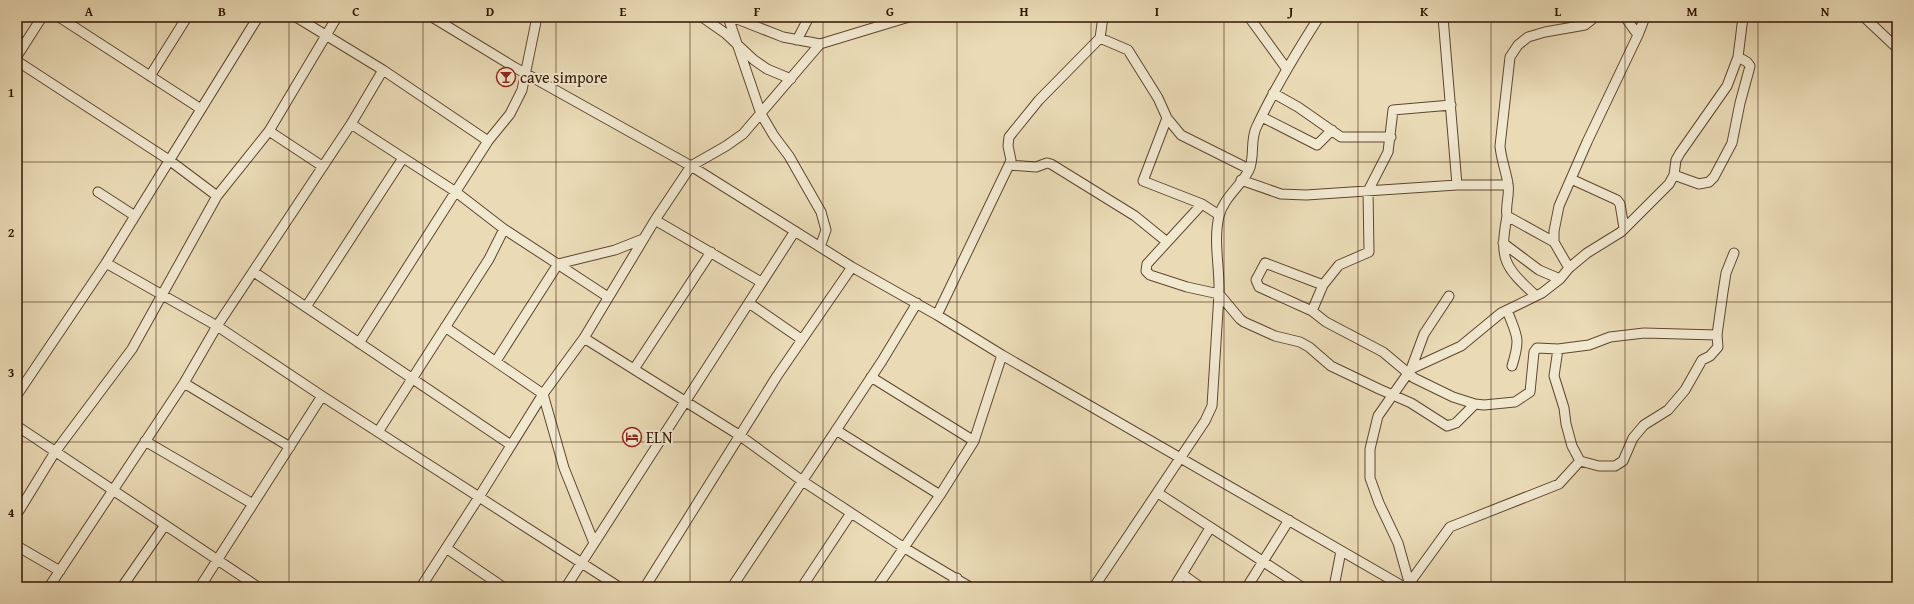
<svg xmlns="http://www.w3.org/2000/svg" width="1914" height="604" font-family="'Gentium Book Plus',serif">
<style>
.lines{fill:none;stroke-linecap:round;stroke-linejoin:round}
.minor-casing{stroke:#5f462e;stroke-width:11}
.minor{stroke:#f1e8d0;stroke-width:9}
.grid{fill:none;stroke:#311400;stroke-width:1;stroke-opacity:0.55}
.labels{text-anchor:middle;stroke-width:4;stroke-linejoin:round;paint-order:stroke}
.poi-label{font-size:16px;fill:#311400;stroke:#f1e8d0;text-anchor:start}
.neatline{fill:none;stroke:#311400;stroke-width:1.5}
.grid-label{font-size:13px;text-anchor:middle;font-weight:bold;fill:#311400}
</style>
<rect width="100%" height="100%" fill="#eadbb6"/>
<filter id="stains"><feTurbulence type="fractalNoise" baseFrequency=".005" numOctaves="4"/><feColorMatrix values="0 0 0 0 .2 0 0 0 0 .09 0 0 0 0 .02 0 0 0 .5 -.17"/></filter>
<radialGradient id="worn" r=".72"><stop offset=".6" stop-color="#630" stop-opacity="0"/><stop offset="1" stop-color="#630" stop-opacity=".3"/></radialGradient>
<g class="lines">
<!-- minor casing -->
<g class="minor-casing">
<path id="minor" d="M 59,17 L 201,109
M 296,17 L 383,70 L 488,141
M 432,17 L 514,67 L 691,166 L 852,267 L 937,315 L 1002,355 L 1404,587
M 702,17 L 725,33 L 754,60 L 767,69 L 791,79
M 728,17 L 761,114 L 774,136 L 789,156 L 821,212 L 826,230 L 820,247
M 732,17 L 783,37 L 820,44
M 1103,17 L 1100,38 L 1128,50 L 1158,98 L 1167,118 L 1143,181 L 1202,204 L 1219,215
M 1249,17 L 1286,68
M 1319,17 C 1296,53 1274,89 1256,128 C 1250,141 1255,157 1249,170 C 1241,186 1224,197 1219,216 C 1213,241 1220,268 1219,294 L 1240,319 L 1244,322 L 1275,336 L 1300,342 L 1309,347 L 1331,366 L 1379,389 L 1411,403 L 1447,426 L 1456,423 L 1475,404
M 1443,17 L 1457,185
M 1864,17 L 1897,48
M 1638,35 L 1645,17
M 797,40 L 809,17
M 17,56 L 42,17
M 17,61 L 169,160 L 217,196
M 150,76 L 187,17
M 1273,93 L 1298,107 L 1341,137 L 1391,137
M 1262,117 L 1317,145 L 1332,130
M 1167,118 L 1181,135 L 1249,169
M 351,124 L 456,192 L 504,229 L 608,297
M 269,131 L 322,166
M 1009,165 L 1036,167 L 1047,163 L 1051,164 L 1135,216 L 1167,242
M 1674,175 L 1699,184 L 1709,182 L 1714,177 L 1732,143 L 1740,103 L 1749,70 L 1750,66 L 1747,62 L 1738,57
M 1571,179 L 1617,200 L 1620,204 L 1624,228
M 1241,180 L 1281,194 L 1306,195 L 1457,185 L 1508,185
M 98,192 L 135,216
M 1507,216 C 1499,260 1504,266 1536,296
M 655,220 L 761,282
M 1554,242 L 1507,216 C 1505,205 1510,195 1508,184 C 1506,171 1501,159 1500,146 L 1510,57 L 1518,45 L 1528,37 L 1545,32 L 1585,25 L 1595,17
M 1503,243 L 1539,270 L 1560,279
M 106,263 L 217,326 L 322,396 L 619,587
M 1569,268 L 1554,242 L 1554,231 L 1559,206 L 1587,142 L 1638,35 L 1625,17
M 254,272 L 511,445
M 1323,285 L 1339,265 L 1369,252 L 1368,191 L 1388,152 L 1393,110 L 1451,105
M 749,303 L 801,339
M 306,307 L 403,158
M 1507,310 C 1517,337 1521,337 1512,366
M 1312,311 L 1323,285 L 1265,263 L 1256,280 L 1259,287 L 1312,311 L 1326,322 L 1383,352 L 1414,378 L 1453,397 L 1475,404 L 1484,405 L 1515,402 L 1530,392 L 1534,352 L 1537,348 L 1558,349 L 1589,345 L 1610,337 L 1644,333 L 1717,335
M 937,315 L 1009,165 L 1011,160 L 1008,146 L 1009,137 L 1039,100 L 1100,38
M 445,327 L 543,394 L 564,468 L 594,543
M 584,338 L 739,435 L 801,480 L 903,547 L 970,587
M 359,343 L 488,141 L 510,114 L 522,90 L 537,17
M 1558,349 L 1554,376 L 1564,408 L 1566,424 L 1572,446 L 1580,461 L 1599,466 L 1615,466 L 1623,461 L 1633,438 L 1644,425 L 1668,410 L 1685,390 L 1702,360 L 1710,356 L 1718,347 L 1717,335 L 1723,292 L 1726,273 L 1734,253
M 496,361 L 558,264 L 615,250 L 643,239
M 634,369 L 711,252
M 1411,369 L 1424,334 L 1449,296
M 871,377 L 974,441
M 184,383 L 290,447
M 17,395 L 106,263 L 258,17
M 17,426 L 258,587
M 836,430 L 940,495
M 378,432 L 489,259 L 504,229
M 145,441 L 253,504
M 1158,493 L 1302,587
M 17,514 L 55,452 L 132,349 L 217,196 L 269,131 L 337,17
M 17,546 L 60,571
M 446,548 L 503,587
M 1182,574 L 1200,587
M 1409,582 L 1398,543 L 1379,503 L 1370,478 L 1370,449 L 1378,416 L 1411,369 L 1461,346 L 1501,313 L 1542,293 L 1560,279 L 1569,268 L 1587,253 L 1621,232 L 1669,184 L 1674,175 L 1676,160 L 1680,153 L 1727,86 L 1738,57 L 1743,17
M 1408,585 L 1450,527 L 1559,484 L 1580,461
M 49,587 L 184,383 L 217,326 L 351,124 L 383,70
M 122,587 L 165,525
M 200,587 L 322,396
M 421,587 L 479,497 L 543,394 L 584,338 L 655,220 L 691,166 L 726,146 L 743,134 L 820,44 L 909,17
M 566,587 L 795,231
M 645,587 L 777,376 L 852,267
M 732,587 L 882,361 L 917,303
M 802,587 L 851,513
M 877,587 L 940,495 L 974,441 L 1002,355
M 950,587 L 957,578
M 1094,587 L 1205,421 L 1212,406 L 1219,294 L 1187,287 L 1150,275 L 1146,271 L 1147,264 L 1202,204
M 1174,587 L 1210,528
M 1247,587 L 1289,520
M 1334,587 L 1341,551"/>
</g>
<!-- minor -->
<use href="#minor" class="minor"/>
</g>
<!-- grid -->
<path class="grid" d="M 156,17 L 156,587M 289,17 L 289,587M 423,17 L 423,587M 556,17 L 556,587M 690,17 L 690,587M 823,17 L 823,587M 957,17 L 957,587M 1091,17 L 1091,587M 1224,17 L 1224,587M 1358,17 L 1358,587M 1491,17 L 1491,587M 1625,17 L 1625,587M 1758,17 L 1758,587M 17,162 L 1897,162M 17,302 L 1897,302M 17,442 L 1897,442"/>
<!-- icons -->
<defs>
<g id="bar-ring" transform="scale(1)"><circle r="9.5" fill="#f1e8d0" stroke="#8f2418" stroke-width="1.5"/><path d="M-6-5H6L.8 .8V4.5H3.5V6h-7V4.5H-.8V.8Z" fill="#8f2418"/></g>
<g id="hotel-ring" transform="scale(1)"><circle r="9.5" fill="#f1e8d0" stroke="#8f2418" stroke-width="1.5"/><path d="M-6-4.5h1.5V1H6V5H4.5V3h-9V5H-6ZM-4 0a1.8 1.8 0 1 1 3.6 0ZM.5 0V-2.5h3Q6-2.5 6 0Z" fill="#8f2418"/></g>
</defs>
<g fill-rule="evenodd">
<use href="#bar-ring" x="506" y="77"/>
<use href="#hotel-ring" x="632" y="437"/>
</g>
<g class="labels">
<!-- poi labels -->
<g class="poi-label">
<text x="520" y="83">cave simpore</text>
<text x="646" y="443">ELN</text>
</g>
</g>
<!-- margin -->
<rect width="1914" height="604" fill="none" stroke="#eadbb6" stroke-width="44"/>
<rect x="22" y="22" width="1870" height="560" class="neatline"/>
<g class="grid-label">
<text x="89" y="16">A</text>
<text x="222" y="16">B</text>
<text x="356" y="16">C</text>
<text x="490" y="16">D</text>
<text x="623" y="16">E</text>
<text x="757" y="16">F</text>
<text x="890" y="16">G</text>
<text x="1024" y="16">H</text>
<text x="1157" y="16">I</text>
<text x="1291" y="16">J</text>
<text x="1424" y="16">K</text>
<text x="1558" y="16">L</text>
<text x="1692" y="16">M</text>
<text x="1825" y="16">N</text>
<text x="11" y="97">1</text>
<text x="11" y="237">2</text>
<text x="11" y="377">3</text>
<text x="11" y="517">4</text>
</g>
<rect width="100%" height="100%" filter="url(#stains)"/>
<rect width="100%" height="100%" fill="url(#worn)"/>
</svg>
